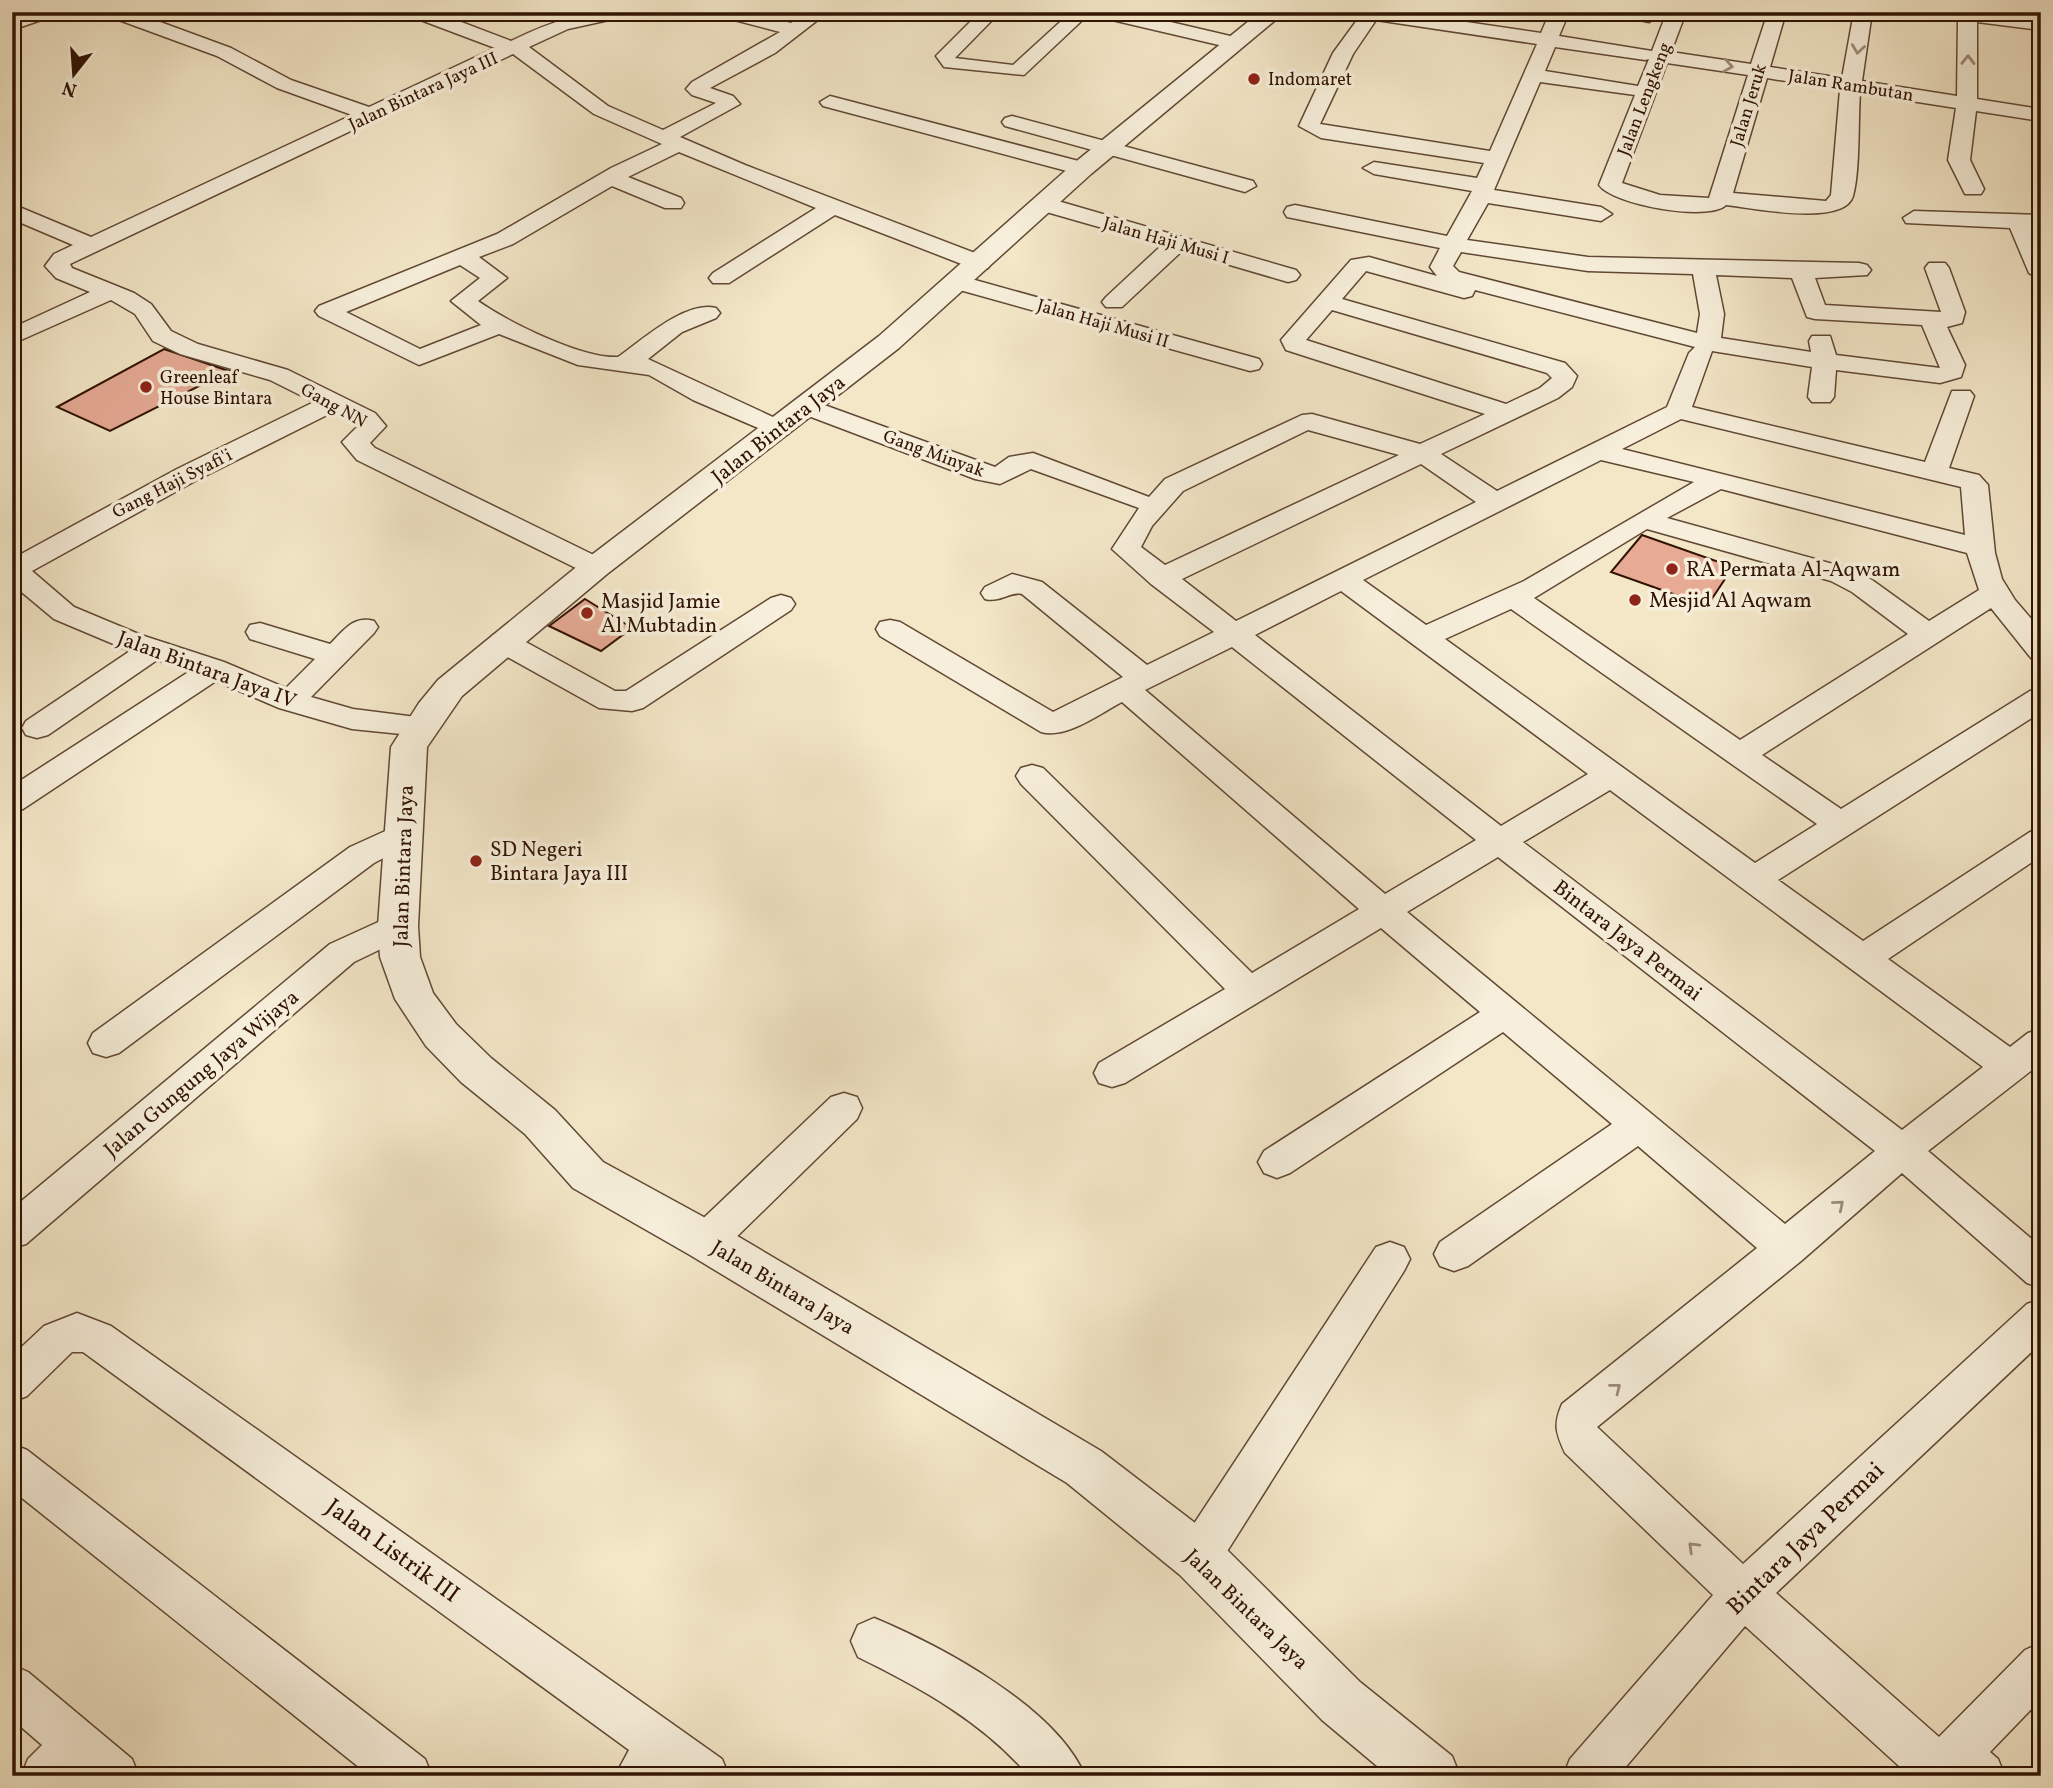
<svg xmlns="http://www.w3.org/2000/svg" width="2053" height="1788" font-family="Vollkorn,serif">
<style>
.building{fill:#e6aa95;stroke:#301303;stroke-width:2}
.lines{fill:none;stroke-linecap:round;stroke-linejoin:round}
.minor-casing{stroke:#614834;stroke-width:3}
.tertiary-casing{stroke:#614834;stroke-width:3}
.minor{fill:#f7efdb;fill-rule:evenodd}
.tertiary{fill:#f7efdb;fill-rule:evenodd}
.oneway{stroke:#9d8c7a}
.poi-dot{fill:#8f2418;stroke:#f7efdb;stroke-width:2.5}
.labels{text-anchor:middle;stroke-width:7;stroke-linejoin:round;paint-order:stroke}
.far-poi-label{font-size:18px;fill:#301303;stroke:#f7efdb;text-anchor:start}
.far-street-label{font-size:18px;fill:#301303;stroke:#f7efdb}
.street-label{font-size:21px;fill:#301303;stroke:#f7efdb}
.poi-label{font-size:21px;fill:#301303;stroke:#f7efdb;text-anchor:start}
.near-street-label{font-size:24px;fill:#301303;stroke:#f7efdb}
</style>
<rect width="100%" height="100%" fill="#f3e7c8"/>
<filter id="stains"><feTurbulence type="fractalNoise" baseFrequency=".00286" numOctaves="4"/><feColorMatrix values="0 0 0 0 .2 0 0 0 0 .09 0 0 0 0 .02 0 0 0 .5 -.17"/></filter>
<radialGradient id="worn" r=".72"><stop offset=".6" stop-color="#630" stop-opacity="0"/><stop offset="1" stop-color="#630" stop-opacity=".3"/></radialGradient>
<!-- building -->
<path class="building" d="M 164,349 L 229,371 L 110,431 L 57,407 Z
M 1642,535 L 1733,567 L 1707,606 L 1611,572 Z
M 585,599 L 632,628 L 601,651 L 549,626 Z"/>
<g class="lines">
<!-- minor casing -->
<g class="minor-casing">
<path id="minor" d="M 27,12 L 55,12 L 53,16 L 12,30 L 12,18 Z
M 106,12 L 133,12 L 231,48 L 291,80 L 369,107 L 495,48 L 418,19 L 417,12 L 435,12 L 511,41 C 554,20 581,12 629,12 L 627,16 L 568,29 L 529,47 L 608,106 L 663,130 L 716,103 L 692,95 L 686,89 L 692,82 L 780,32 L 719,16 L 717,12 L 749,12 L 791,23 L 806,12 L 828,12 L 775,53 L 710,88 L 733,96 L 740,104 L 680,137 L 745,165 L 988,258 L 991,263 L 988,268 L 972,268 L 835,215 L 729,283 L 713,283 L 709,278 L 713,273 L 816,208 L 679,152 L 628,177 L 681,198 L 684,203 L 681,208 L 665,208 L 612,186 L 513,244 L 479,257 L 507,278 L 478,301 C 508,322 582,359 618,357 C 642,340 686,300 716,308 L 720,313 L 716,318 L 682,332 L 648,359 L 788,424 L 792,429 L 788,434 L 779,437 L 693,400 L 649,375 L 578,365 L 499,334 L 419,365 L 319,316 L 315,311 L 319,306 L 497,234 L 611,168 L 662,144 L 594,114 L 513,54 L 70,264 L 72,268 L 134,293 L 151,304 L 171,331 L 198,344 L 288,370 L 375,413 L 386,426 L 370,443 L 375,448 L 606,561 L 610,567 L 606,573 L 596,576 L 586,573 L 357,460 L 342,442 L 359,425 L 333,412 L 195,481 L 32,571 L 74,607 L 141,635 L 224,662 L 286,688 L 315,659 L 250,639 L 246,632 L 250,625 L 260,623 L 330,644 C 344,630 354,615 374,621 L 378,627 L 374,633 L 311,697 L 353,709 L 432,719 L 436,726 L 432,733 L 421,736 L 352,729 L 279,708 L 216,681 L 23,809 L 12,812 L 12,786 L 190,671 L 157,660 L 48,735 L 37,738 L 26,735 L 22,728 L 26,721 L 130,651 L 54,619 L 12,584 L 12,559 L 177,469 L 314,402 L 270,380 L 180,354 L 153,341 L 135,314 L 111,300 L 12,344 L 12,328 L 90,292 L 56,278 L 45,266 L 54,254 L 73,245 L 12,219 L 12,204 L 91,237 L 352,115 L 277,88 L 217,56 L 108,16 ZM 460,265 L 480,278 L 451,301 L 481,325 L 420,349 L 346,312 Z
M 980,12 L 1000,12 L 955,58 L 1013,65 L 1071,12 L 1091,12 L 1024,75 L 944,67 L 936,56 Z
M 1093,12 L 1128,12 L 1243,39 L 1246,43 L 1236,49 L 1095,16 Z
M 1363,12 L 1398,12 L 1541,33 L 1550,12 L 1569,12 L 1559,36 L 1652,51 L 1667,12 L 1686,12 L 1671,52 L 1751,64 L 1768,12 L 1786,12 L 1770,67 L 1842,78 L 1854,12 L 1872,12 L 1862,81 L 1957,96 L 1958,20 L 1934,16 L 1932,12 L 1990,12 L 2041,18 L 2041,30 L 1977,22 L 1977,99 L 2041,109 L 2041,121 L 1976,111 L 1970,160 L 1984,189 L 1981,194 L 1965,194 L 1948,160 L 1956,108 L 1860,93 C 1858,120 1860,172 1853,196 C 1844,227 1752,208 1726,205 C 1709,222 1613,205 1599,185 L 1635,95 L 1540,82 L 1494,190 L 1601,207 L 1612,214 L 1601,221 L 1488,203 L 1467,240 L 1588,257 L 1859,263 L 1867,265 L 1871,270 L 1867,275 L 1815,278 L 1825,305 L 1941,312 L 1925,268 L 1929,263 L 1945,263 L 1949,268 L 1965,312 L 1962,323 L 1947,327 L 1965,365 L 1961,377 L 1940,383 L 1836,370 L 1834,397 L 1830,402 L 1812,402 L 1808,397 L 1812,367 L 1712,351 L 1692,407 L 1925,462 L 1952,391 L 1970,391 L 1974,396 L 1949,468 L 1979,475 L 1988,485 L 1995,553 L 2002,579 L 2015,600 L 2041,630 L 2041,660 L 2031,658 L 1991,608 L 1762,755 L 1841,809 L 2030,691 L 2041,688 L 2041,712 L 1778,880 L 1863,941 L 2030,832 L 2041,829 L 2041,856 L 1888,959 L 2010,1047 L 2028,1033 L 2041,1029 L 2041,1063 L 1928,1151 L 2041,1247 L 2041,1288 L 2027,1283 L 1902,1173 L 1801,1261 L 1597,1427 L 1743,1564 L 2027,1304 L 2041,1299 L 2041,1343 L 1776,1593 L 1939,1737 L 2025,1650 L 2041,1643 L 2041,1699 L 1990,1752 L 1998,1759 L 2005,1776 L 1910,1776 L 1745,1626 L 1618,1776 L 1563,1776 L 1570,1759 L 1713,1595 L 1565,1453 C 1556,1433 1553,1425 1562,1404 L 1757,1248 L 1638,1146 L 1468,1266 L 1454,1271 L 1440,1266 L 1434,1254 L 1440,1242 L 1612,1124 L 1503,1032 L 1290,1173 L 1277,1178 L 1264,1173 L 1258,1162 L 1264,1151 L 1480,1012 L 1381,928 L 1125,1083 L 1112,1087 L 1099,1083 L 1094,1073 L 1099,1063 L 1225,989 L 1021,784 L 1016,776 L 1021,768 L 1032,765 L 1043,768 L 1252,973 L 1359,909 L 1122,702 C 1099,714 1067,739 1041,732 L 880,636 L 876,629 L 880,622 L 890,620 L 900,622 L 1053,712 L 1123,677 L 1022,594 C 1010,591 1000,603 985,599 L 981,593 L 985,587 L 1012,574 L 1042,582 L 1147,665 L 1214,632 L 1151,584 L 1112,549 L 1139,508 L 1031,469 L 1000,484 L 975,479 L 798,412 L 794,407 L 798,402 L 816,402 L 995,467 L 1009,457 L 1033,453 L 1149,497 L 1165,479 L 1302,415 L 1312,414 L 1420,444 L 1485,414 L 1286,350 L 1281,340 L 1351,260 L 1369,257 L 1437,276 L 1430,267 L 1440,248 L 1287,217 L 1284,212 L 1287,207 L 1295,205 L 1447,236 L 1472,191 L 1374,174 L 1363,168 L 1374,162 L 1477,178 L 1484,163 L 1321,138 L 1299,126 L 1333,53 ZM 1376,20 L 1537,44 L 1490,151 L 1320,124 L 1353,54 ZM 1555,47 L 1645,60 L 1649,59 L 1638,86 L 1545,71 ZM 1667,63 L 1748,75 L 1709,198 L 1660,195 L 1622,183 ZM 1767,78 L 1840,90 L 1831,195 L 1826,201 L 1733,193 ZM 1461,252 L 1588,271 L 1693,274 L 1700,314 L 1697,333 L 1459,272 L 1453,266 ZM 1366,271 L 1464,298 L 1472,296 L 1475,290 L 1695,347 L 1689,353 L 1667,407 L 1497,491 L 1441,454 L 1558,398 L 1572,387 L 1577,376 L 1565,363 L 1342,299 ZM 1716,275 L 1792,278 L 1807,317 L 1815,319 L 1922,325 L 1940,368 L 1836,355 L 1830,336 L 1812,336 L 1809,341 L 1811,352 L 1721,338 L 1724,314 ZM 1332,310 L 1547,373 L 1552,378 L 1540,388 L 1506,404 L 1306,340 ZM 1681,419 L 1961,487 L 1965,535 L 1622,449 ZM 1308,430 L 1399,455 L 1165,565 L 1141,547 L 1152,526 L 1183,491 ZM 1601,460 L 1694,482 L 1524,581 L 1426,625 L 1363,580 ZM 1421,464 L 1476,502 L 1236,621 L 1182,579 ZM 1721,489 L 1967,553 L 1979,590 L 1929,621 L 1872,580 L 1851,569 L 1667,518 ZM 1647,529 L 1831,581 L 1852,592 L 1908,634 L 1740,740 L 1534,598 ZM 1341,591 L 1588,774 L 1501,826 L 1255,635 ZM 1511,609 L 1817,824 L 1755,863 L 1445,639 ZM 1232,647 L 1476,840 L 1385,894 L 1145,690 ZM 1610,790 L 1983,1067 L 1902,1130 L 1523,842 ZM 1498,857 L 1875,1151 L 1785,1224 L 1407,912 Z
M 1618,12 L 1656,12 L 1658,16 L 1649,22 L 1620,16 Z
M 830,96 L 1090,164 L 1093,169 L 1082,175 L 823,106 L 820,102 Z
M 1012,116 L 1253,181 L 1256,186 L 1245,192 L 1005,126 L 1002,122 L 1005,118 Z
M 1044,197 L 1296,270 L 1300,275 L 1296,280 L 1288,282 L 1182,251 L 1122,307 L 1106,307 L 1102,302 L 1106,297 L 1162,245 L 1036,209 L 1033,204 Z
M 1914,211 L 2041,215 L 2041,229 L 2033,228 L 2041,246 L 2041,280 L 2029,273 L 2010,228 L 1906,223 L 1903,218 Z
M 957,275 L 1259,359 L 1262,364 L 1259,369 L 1250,371 L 949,287 L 945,282 L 949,277 Z
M 781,595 L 791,598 L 795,604 L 791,610 L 643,708 L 632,711 L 599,708 L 493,649 L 488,642 L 493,635 L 503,633 L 513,635 L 615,691 L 626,691 L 771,598 Z
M 403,823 L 414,826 L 419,834 L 414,842 L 374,863 L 119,1053 L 106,1057 L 93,1053 L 88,1043 L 93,1033 L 350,847 Z
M 398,913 L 410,917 L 415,926 L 410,935 L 354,962 L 26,1244 L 12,1248 L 12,1209 L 330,944 Z
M 844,1093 L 857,1097 L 862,1108 L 857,1119 L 720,1253 L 706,1258 L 692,1253 L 687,1241 L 692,1229 L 831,1097 Z
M 1390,1242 L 1404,1247 L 1410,1259 L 1404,1271 L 1214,1572 L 1198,1578 L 1182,1572 L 1176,1557 L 1182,1542 L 1376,1247 Z
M 77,1313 L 111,1326 L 722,1759 L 729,1776 L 615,1776 L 629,1750 L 83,1352 L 72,1352 L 27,1396 L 12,1402 L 12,1356 L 44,1326 Z
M 12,1444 L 27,1450 L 425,1759 L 432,1776 L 370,1776 L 12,1490 Z
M 874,1618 C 941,1646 1056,1707 1085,1776 L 1029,1776 C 983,1722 921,1688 858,1657 L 851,1641 L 858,1625 Z
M 12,1665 L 28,1672 L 132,1759 L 139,1776 L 21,1776 L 28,1759 L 42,1745 L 12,1719 Z"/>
</g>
<!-- tertiary casing -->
<g class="tertiary-casing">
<path id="tertiary" d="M 1260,12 L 1285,12 L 1091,174 L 899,348 L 607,574 L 462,696 L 427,747 L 418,926 L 420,957 L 433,993 L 456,1024 L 491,1058 L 555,1110 L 603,1162 L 722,1227 L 1101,1451 L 1216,1539 L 1360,1682 L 1452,1756 L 1460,1776 L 1389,1776 L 1322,1720 L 1180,1575 L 1067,1483 L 690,1255 L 573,1188 L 525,1134 L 461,1082 L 426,1046 L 395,999 L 380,957 L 378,926 L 391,747 L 419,703 L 438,680 L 585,560 L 879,336 L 1073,164 Z"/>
</g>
<!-- minor -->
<use href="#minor" class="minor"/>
<!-- tertiary -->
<use href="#tertiary" class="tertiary"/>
</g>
<!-- one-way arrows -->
<defs><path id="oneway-chevron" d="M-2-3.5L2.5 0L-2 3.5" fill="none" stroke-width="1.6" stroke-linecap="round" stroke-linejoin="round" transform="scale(1.75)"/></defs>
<g class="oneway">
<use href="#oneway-chevron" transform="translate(1858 49) rotate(98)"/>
<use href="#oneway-chevron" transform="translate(1968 60) rotate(-89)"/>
<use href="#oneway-chevron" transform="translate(1728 66) rotate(9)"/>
<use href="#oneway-chevron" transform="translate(1839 1205) rotate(-40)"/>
<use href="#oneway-chevron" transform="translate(1616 1388) rotate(-38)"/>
<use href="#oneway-chevron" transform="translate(1693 1547) rotate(-136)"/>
</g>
<!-- markers -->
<g class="poi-dot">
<circle cx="1254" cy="79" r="7"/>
<circle cx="146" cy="387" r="7"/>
<circle cx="1672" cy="569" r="7"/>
<circle cx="1635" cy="600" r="7"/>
<circle cx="587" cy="613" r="7"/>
<circle cx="476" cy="861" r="7"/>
</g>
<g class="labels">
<!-- far-poi labels -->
<g class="far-poi-label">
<text x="1268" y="85">Indomaret</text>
<text x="160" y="383">Greenleaf<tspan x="160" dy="21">House Bintara</tspan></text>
</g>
<!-- far-street labels -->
<g class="far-street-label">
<text transform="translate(1851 85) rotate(9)" y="6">Jalan Rambutan</text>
<text transform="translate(423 91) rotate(-25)" y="6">Jalan Bintara Jaya III</text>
<text transform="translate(1644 99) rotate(-69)" y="6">Jalan Lengkeng</text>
<text transform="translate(1748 105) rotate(-73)" y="6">Jalan Jeruk</text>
<text transform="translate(1166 240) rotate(16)" y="6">Jalan Haji Musi I</text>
<text transform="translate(1103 323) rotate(16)" y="6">Jalan Haji Musi II</text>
<text transform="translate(334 405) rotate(29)" y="6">Gang NN</text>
<text transform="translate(934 453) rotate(20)" y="6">Gang Minyak</text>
<text transform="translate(172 483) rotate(-27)" y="6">Gang Haji Syafi'i</text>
</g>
<!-- street labels -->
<g class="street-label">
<text transform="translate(778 429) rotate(-38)" y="7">Jalan Bintara Jaya</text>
<text transform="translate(207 669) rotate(20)" y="7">Jalan Bintara Jaya IV</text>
<text transform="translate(403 866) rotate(-88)" y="7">Jalan Bintara Jaya</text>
<text transform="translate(1628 940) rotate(38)" y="7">Bintara Jaya Permai</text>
<text transform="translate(201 1073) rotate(-40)" y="7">Jalan Gungung Jaya Wijaya</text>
<text transform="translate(783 1287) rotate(31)" y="7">Jalan Bintara Jaya</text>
<text transform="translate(1247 1609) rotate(44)" y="7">Jalan Bintara Jaya</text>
</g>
<!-- poi labels -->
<g class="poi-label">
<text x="1686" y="576">RA Permata Al-Aqwam</text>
<text x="1649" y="607">Mesjid Al Aqwam</text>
<text x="601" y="608">Masjid Jamie<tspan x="601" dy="24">Al Mubtadin</tspan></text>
<text x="490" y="856">SD Negeri<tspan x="490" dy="24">Bintara Jaya III</tspan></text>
</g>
<!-- near-street labels -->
<g class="near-street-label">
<text transform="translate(1805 1538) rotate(-44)" y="8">Bintara Jaya Permai</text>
<text transform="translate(393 1550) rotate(36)" y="8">Jalan Listrik III</text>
</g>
</g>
<!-- margin -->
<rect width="2053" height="1788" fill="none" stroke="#f3e7c8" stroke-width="42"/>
<rect x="14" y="14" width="2025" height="1760" fill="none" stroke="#301303" stroke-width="3.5"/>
<rect x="21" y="21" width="2011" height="1746" fill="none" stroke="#301303" stroke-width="2"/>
<!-- north arrow -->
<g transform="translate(74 74) rotate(197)" stroke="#f7efdb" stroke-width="5" paint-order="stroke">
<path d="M0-5L12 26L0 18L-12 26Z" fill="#301303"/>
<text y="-10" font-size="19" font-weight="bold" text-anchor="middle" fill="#301303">N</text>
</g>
<rect width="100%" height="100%" filter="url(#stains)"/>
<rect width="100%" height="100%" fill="url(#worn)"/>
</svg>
